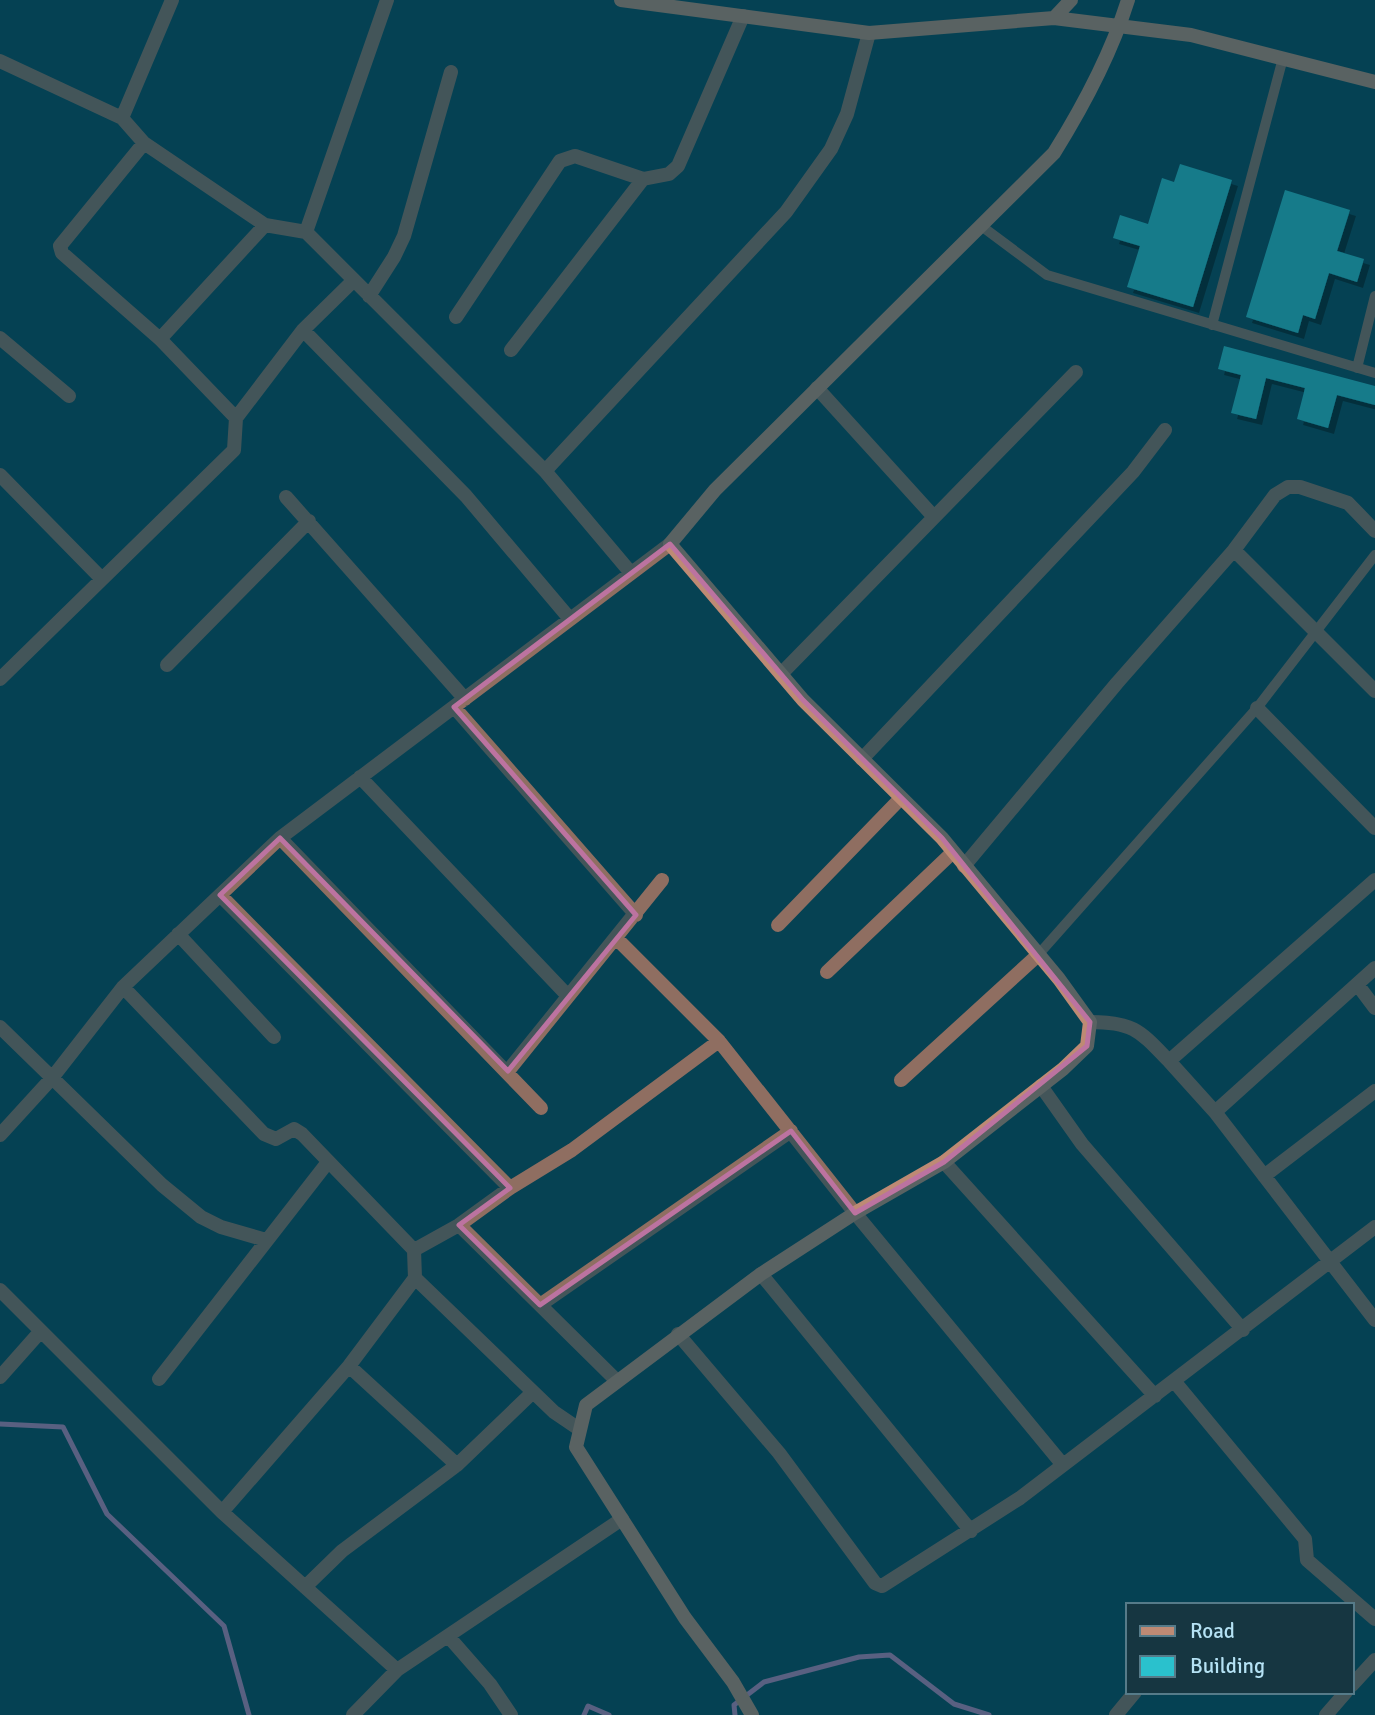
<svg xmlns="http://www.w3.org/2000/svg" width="1375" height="1715" font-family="Signika,sans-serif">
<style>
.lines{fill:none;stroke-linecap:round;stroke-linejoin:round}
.stream{stroke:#be86b8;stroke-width:5}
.building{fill:#2ac1cd;filter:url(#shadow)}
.lane{stroke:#8f6e61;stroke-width:10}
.street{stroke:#8f6e61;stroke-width:14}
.secondary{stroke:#be8a74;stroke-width:14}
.marked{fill:none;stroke:#bc73a0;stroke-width:5;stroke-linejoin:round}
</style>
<defs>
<filter id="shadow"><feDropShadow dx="6" dy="6" stdDeviation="0" flood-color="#0009"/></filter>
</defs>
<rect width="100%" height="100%" fill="#064253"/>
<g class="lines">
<!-- stream -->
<path class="stream" d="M 0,1424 L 63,1427 L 107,1514 L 224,1626 L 249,1715
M 584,1715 L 588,1706 L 609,1715
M 735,1715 L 734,1705 L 764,1682 L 859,1657 L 890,1655 L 954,1704 L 989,1715"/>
</g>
<!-- building -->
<path class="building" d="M 1180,164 L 1232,180 L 1193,307 L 1127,287 L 1140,246 L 1113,238 L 1120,215 L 1148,224 L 1162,178 L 1174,182 Z
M 1285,190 L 1350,210 L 1337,251 L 1364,259 L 1357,282 L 1329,273 L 1315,319 L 1303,315 L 1298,333 L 1246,317 Z
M 1224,346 L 1375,386 L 1375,405 L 1337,395 L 1328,428 L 1297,419 L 1305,388 L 1266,378 L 1256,419 L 1231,413 L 1241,375 L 1218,369 Z"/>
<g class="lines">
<!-- lane -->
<path class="lane" d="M 980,225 L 1047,275 L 1375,373
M 1212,325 L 1283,58
M 1357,368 L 1375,296
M 1038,955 L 1257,708 L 1375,555"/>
<!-- street -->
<path class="street" d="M 172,0 L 122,118 L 144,143 L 265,225 L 306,232
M 387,0 L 306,232 L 545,471 L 631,573
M 0,61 L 122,118
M 144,143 L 60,246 L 62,253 L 160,339 L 236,418
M 369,296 L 394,257 L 404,236 L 451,72
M 456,317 L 560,161 L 575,156 L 643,179
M 303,330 L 466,496 L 570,619
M 0,338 L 69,396
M 160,339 L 265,225
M 511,350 L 643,179 L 669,174 L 678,166 L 743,16
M 817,388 L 934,517
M 545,471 L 786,212 L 831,149 L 847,114 L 869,33
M 0,475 L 102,579
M 286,497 L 465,699
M 1234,550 L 1375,691
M 167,665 L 309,521
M 781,674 L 1076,372
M 0,679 L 234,450 L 236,418 L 303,330 L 353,281
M 454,707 L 636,915
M 1257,708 L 1375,828
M 862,759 L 1133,472 L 1165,430
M 360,777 L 568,996
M 280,838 L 541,1108
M 964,866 L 1117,683 L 1234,550 L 1275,495 L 1288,487 L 1300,487 L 1348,503 L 1375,531
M 1375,880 L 1169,1061 L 1215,1112 L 1375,1320
M 220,895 L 510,1188
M 778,925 L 901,798
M 178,934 L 274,1037
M 617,939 L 719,1041 L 855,1213 L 1063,1465
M 827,972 L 953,852
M 1357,984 L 1375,1008
M 123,987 L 264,1134 L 276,1139 L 294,1129 L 302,1134 L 414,1250 L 415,1278 L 554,1412 L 579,1429
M 1090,1022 C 1134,1022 1140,1031 1169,1061
M 0,1027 L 162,1185 L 201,1217 L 221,1227 L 266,1240
M 508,1071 L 662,880
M 901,1080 L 1038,955
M 1041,1086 L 1082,1144 L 1243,1330
M 1215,1112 L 1375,968
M 0,1135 L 52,1078 L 123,987 L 280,838 L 670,544
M 944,1162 L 1155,1396
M 1264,1176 L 1375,1091
M 459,1225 L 617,1381
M 414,1250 L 459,1225 L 510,1188 L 572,1150 L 719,1041
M 761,1274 L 971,1531
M 0,1290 L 222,1512 L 397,1670
M 540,1305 L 791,1131
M 678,1334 L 779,1453 L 875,1583 L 882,1586 L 1020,1498 L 1375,1227
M 349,1366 L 457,1465
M 0,1377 L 40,1332
M 159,1379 L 328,1162
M 1174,1381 L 1305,1539 L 1307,1560 L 1375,1619
M 222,1512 L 349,1366 L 415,1278
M 305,1587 L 342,1551 L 457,1465 L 533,1392
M 448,1636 L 490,1684 L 511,1715
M 1352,1685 L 1375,1660
M 353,1715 L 397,1670 L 622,1519
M 1116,1715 L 1135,1692
M 1326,1715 L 1346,1692"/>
<!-- secondary -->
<path class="secondary" d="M 621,0 L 869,33 L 1054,18 L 1191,35 L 1375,82
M 1054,18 L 1071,0
M 752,1715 L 733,1682 L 685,1618 L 576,1447 L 586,1405 L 761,1274 L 855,1213 L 944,1162 L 1063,1069 L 1087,1046 L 1090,1022 L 1059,979 L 942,838 L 803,700 L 670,544 L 715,490 L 1054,153 C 1084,105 1111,54 1128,0"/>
</g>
<!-- marked area -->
<path d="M0 0H1375V1715H0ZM 670,544 L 803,700 L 942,838 L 1090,1022 L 1087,1046 L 944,1162 L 855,1213 L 791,1131 L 540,1305 L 459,1225 L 510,1188 L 220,895 L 280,838 L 508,1071 L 636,915 L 454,707 Z" fill="#064253" fill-opacity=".55" fill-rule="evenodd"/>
<path class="marked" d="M 670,544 L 803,700 L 942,838 L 1090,1022 L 1087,1046 L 944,1162 L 855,1213 L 791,1131 L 540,1305 L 459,1225 L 510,1188 L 220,895 L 280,838 L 508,1071 L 636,915 L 454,707 Z"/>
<!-- legend -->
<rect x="1126" y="1603" width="228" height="91" fill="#163641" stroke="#567b89" stroke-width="2"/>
<rect x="1140" y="1626" width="35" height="10" fill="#be8a74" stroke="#567b89" stroke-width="2"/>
<text x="1190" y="1638" font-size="21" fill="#b5e2f4">Road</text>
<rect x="1140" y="1656" width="35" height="21" fill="#2ac1cd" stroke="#567b89" stroke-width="2"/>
<text x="1190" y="1673" font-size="21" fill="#b5e2f4">Building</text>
</svg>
